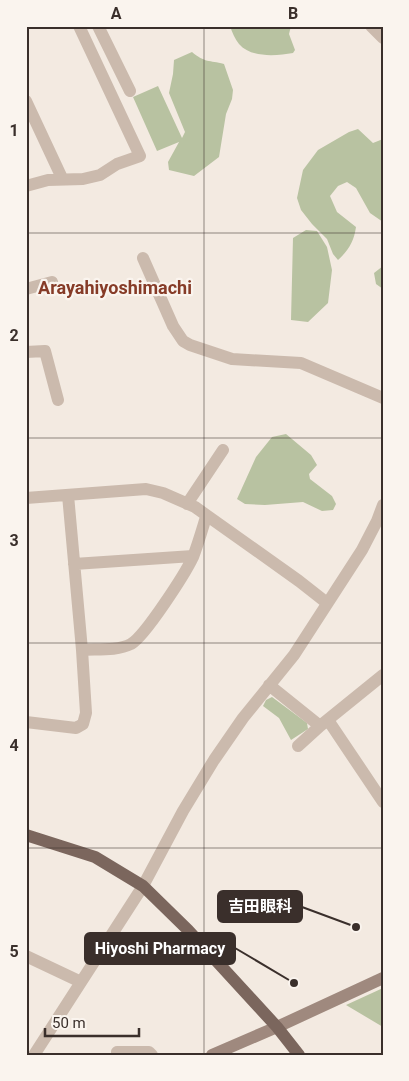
<svg xmlns="http://www.w3.org/2000/svg" width="409" height="1081" font-family="Roboto,'Noto Sans JP',sans-serif">
<style>
.green{fill:#b8c2a1}
.lines{fill:none;stroke-linecap:round;stroke-linejoin:round}
.street{stroke:#cbbaad;stroke-width:12}
.secondary{stroke:#9f897e;stroke-width:12}
.primary{stroke:#7b665d;stroke-width:12}
.grid{fill:none;stroke:#3a2f2b;stroke-width:1;stroke-opacity:0.55}
.labels{text-anchor:middle;stroke-width:4.5;stroke-linejoin:round;paint-order:stroke}
.quarter-label{font-size:18px;font-weight:bold;fill:#863b27;stroke:#faf4ee}
.leader{fill:none;stroke:#3a2f2b;stroke-width:2}
.callout-dot{fill:#3a2f2b;stroke:#faf4ee;stroke-width:2}
.callout{fill:#3a2f2b;stroke:#3a2f2b;stroke-width:2}
.callout-label{font-size:16px;text-anchor:middle;font-weight:bold;fill:#fff}
.neatline{fill:none;stroke:#3a2f2b;stroke-width:2}
.grid-label{font-size:16px;text-anchor:middle;font-weight:bold;fill:#3a2f2b}
</style>
<rect width="100%" height="100%" fill="#f3eae1"/>
<!-- green -->
<path class="green" d="M 230,26 L 291,26 L 289,34 L 295,50 L 293,53 C 276,56 251,58 239,44 C 235,39 232,32 230,26 Z
M 192,52 C 205,63 209,60 224,64 L 233,90 L 232,99 L 226,114 L 219,157 L 194,176 L 169,170 L 168,162 L 179,142 L 157,151 L 133,97 L 158,86 L 182,138 L 185,132 L 169,93 L 173,74 L 174,60 Z
M 358,129 L 373,143 L 383,139 L 383,222 L 370,213 L 356,188 L 347,182 L 338,186 L 330,196 L 337,212 L 356,227 C 354,241 349,250 338,260 L 333,254 L 327,239 L 312,224 L 301,210 L 297,198 L 303,170 L 318,150 L 349,132 Z
M 306,230 L 317,231 L 327,247 L 332,270 L 328,303 L 308,322 L 291,320 L 293,238 Z
M 383,266 L 383,289 L 376,284 L 374,273 Z
M 286,434 L 311,455 L 317,465 L 309,474 L 310,479 L 332,496 L 336,504 L 333,510 L 322,511 L 303,502 L 265,505 L 245,504 L 237,499 L 256,457 L 272,437 Z
M 272,697 L 307,723 L 308,729 L 291,740 L 279,718 L 263,706 L 266,700 Z
M 383,988 L 383,1027 L 346,1005 Z"/>
<g class="lines">
<!-- street -->
<path class="street" d="M 98,26 L 130,91
M 371,26 L 383,38
M 26,101 L 62,178
M 26,186 L 48,180 L 83,179 L 100,175 L 117,164 L 140,156 L 79,26
M 143,258 L 173,326 L 183,341 L 190,345 L 232,359 L 301,363 L 383,398
M 26,289 L 52,282
M 26,352 L 45,351 L 58,400
M 68,495 L 82,650
M 26,498 L 146,489 L 163,493 L 195,507 L 299,581 L 327,603
M 187,504 L 223,450
M 74,564 L 193,556
M 269,685 L 320,726 L 383,675
M 328,720 L 383,802
M 26,722 L 76,728 L 83,724 L 86,713 L 82,650 C 97,649 117,651 131,644 C 145,636 185,574 193,557 C 198,544 202,530 206,517
M 298,746 L 320,726
M 26,956 L 81,982
M 34,1055 L 143,886 L 183,811 L 214,760 L 243,718 L 294,655 L 362,550 L 377,521 L 383,505
M 118,1055 L 117,1052 L 149,1052 L 152,1055"/>
<!-- secondary -->
<path class="secondary" d="M 212,1055 L 277,1027 L 383,978"/>
<!-- primary -->
<path class="primary" d="M 26,835 L 95,857 L 143,886 L 188,930 L 277,1027 L 299,1055"/>
</g>
<!-- grid -->
<path class="grid" d="M 204,26 L 204,1055M 26,233 L 383,233M 26,438 L 383,438M 26,643 L 383,643M 26,848 L 383,848"/>
<g class="labels">
<!-- quarter labels -->
<g class="quarter-label">
<text x="115" y="294">Arayahiyoshimachi</text>
</g>
</g>
<!-- callouts -->
<path class="leader" d="M356 927L302 907M294 983L235 948"/>
<g class="callout-dot">
<circle cx="356" cy="927" r="5"/>
<circle cx="294" cy="983" r="5"/>
</g>
<g class="callout">
<rect x="218" y="891" width="84" height="31" rx="5"/>
<rect x="85" y="933" width="150" height="31" rx="5"/>
</g>
<g class="callout-label">
<text x="260" y="912">吉田眼科</text>
<text x="160" y="954">Hiyoshi Pharmacy</text>
</g>
<!-- border -->
<rect width="409" height="1081" fill="none" stroke="#faf4ee" stroke-width="55"/>
<!-- scale -->
<path d="M45 1028v8h94v-8" fill="none" stroke="#3a2f2b" stroke-width="2.5"/>
<text x="52" y="1028" font-size="15" fill="#3a2f2b" stroke="#faf4ee" stroke-width="4" paint-order="stroke">50 m</text>
<rect x="28" y="28" width="354" height="1026" class="neatline"/>
<g class="grid-label">
<text x="116" y="19">A</text>
<text x="293" y="19">B</text>
<text x="14" y="136">1</text>
<text x="14" y="341">2</text>
<text x="14" y="546">3</text>
<text x="14" y="751">4</text>
<text x="14" y="957">5</text>
</g>
</svg>
